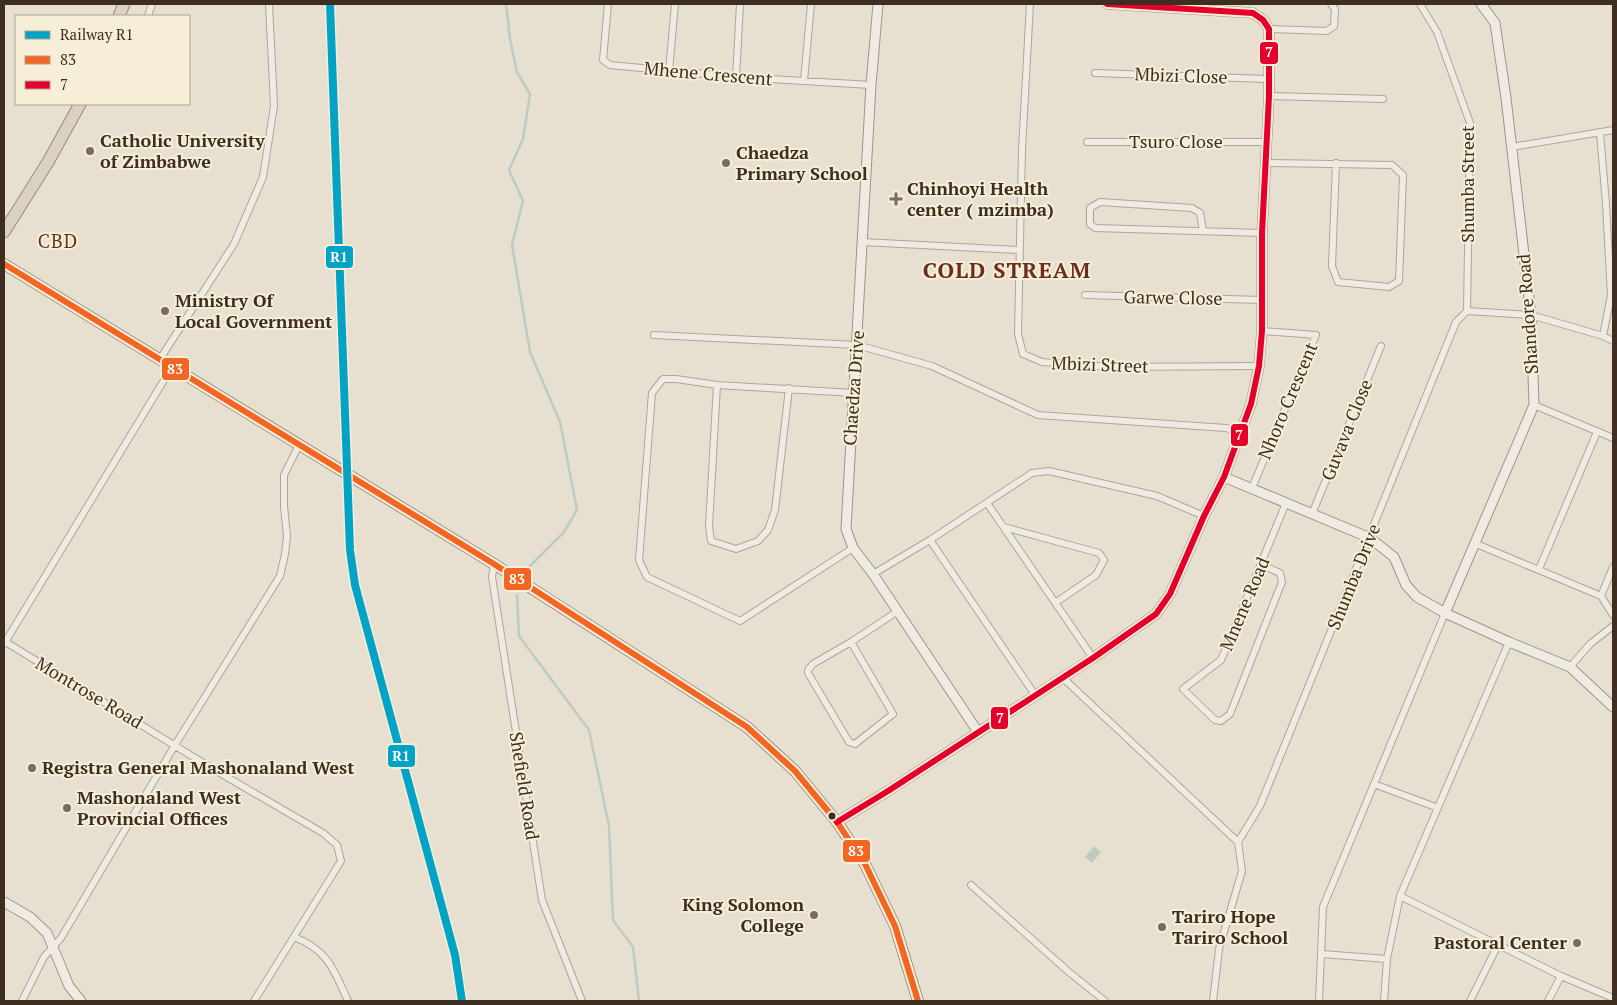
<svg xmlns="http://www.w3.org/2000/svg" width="1617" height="1005" font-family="'PT Serif',serif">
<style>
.water{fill:#bcccc2}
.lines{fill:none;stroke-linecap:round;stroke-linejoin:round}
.stream{stroke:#bcccc2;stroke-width:2.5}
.street-casing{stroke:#ada599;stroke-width:8}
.secondary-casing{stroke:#9c958a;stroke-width:11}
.primary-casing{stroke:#928b80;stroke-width:12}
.highway-casing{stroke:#928b80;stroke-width:13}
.street{stroke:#efebe3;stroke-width:6}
.secondary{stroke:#efebe3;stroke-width:9}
.primary{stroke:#e6e1d4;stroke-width:10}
.highway{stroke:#dad1c2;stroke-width:11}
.bus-1-casing{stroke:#f7eed8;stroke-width:10}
.bus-2-casing{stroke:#f7eed8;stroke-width:10}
.bus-1{stroke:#f26522;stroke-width:6}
.bus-2{stroke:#e4002b;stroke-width:6}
.rail-1-casing{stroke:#f7eed8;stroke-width:11}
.rail-1{stroke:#03a3c5;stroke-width:8}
.poi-dot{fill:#786c5e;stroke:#f7eed8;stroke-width:2}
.bus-dot{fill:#3d2e20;stroke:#f7eed8;stroke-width:2}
.labels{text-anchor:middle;stroke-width:4;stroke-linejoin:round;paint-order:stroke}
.street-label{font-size:18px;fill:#3d2e20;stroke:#f7eed8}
.poi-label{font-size:18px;font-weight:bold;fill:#3d2e20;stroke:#f7eed8;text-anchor:start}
.neighbourhood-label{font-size:19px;letter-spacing:1px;fill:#6b2e1e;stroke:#f7eed8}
.district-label{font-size:22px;font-weight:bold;letter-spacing:1px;fill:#6b2e1e;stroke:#f7eed8}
.line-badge{stroke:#f7eed8;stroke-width:2}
.badge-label{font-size:14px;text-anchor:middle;font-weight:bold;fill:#fff}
</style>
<rect width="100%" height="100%" fill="#e7e0d1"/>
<!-- water -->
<path class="water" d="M 1094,846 L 1101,852 L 1092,863 L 1085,857 Z"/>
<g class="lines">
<!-- stream -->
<path class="stream" d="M 506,4 L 510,39 L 517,72 L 530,94 L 523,139 L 509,170 L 523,201 L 512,245 L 530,352 L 560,422 L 577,510 L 564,532 L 527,569
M 517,595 L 519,636 L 589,730 L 609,826 L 613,920 L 633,947 L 639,1001"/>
<!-- street casing -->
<g class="street-casing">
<path id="street" d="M 608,4 L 603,60 L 610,65 L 736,77 L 871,85
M 1030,4 L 1022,149 L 1018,334 L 1023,354 L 1042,362 L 1112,367 L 1259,366
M 1420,4 L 1437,32 L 1470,123 L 1467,311 L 1531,315 L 1603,336 L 1613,341
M 148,16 L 152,4
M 1269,29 L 1327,31 L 1334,26 L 1335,9 L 1331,4
M 669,71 L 675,4
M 1095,73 L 1268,79
M 736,77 L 740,4
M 804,81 L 811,4
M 1269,96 L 1383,99
M 1600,133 L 1606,204 L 1611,295 L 1603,336
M 1087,142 L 1265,142
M 1512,147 L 1613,130
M 1265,163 L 1392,165 L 1403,175 L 1399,281 L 1389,287 L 1338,282 L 1332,266 L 1336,163
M 1203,231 L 1200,213 L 1192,208 L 1100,202 L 1090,208 L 1090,224 L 1095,228 L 1262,233
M 862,242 L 1020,250
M 1085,295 L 1262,300
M 654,335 L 857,345 L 932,366 L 1038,415 L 1226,428 L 1241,432
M 160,359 L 234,244 L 263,177 L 274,106 L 269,4
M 717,385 L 709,526 L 711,541 L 736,549 L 758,541 L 768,530 L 775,510 L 789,388
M 1534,405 L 1613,438
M 1252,488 L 1316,335 L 1262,331
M 987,503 L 1093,658
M 1312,514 L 1381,346
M 1004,527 L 1099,553 L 1104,560 L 1096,575 L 1055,603
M 930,540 L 1035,695
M 1474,543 L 1601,596 L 1613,615
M 853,548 L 740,621 L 647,577 L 639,560 L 652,393 L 663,379 L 676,379 L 717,385 L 854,393
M 494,564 L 492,577 L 542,900 L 582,1001
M 1262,565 L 1280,573 L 1282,582 L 1230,714 L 1221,721 L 1215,720 L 1183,689 L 1221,660 L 1286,503
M 1539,569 L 1597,432
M 873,574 L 930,540 L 1032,473 L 1049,471 L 1157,496 L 1204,516
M 1601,596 L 1613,567
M 4,641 L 213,769 L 323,833 L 337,845 L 341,861 L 254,1001
M 851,642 L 893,714 L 855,744 L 849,742 L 808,673 L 808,670 L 813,664 L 851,642 L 898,611
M 4,644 L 172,367
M 1570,667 L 1590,644 L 1613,626
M 1063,678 L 1238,842 L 1242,871 L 1219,949 L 1213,1001
M 1374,784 L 1438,808
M 1238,842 L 1260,806 L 1456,322 L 1467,311
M 971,885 L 1070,973 L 1105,1001
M 1400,896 L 1561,976 L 1613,998
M 294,937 C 328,950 334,970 348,1001
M 1322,954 L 1387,959
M 22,1001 L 44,957 L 61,938 L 175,745 L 280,576 L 285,554 L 287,536 L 284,506 L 284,475 L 299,445
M 1319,1001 L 1323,907 L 1445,613
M 1384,1001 L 1387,959 L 1400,896 L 1509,642
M 1470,1001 L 1498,945
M 1548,1001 L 1561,976"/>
</g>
<!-- secondary casing -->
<g class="secondary-casing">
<path id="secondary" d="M 878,4 L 871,85 L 846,529 L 853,548 L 873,574 L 978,732
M 1224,477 L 1370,538 L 1394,557 L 1406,585 L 1417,597 L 1445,613 L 1509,642 L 1570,667 L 1613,707
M 1445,613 L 1534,405 L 1531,315 L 1506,98 L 1495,23 L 1481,4
M 837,822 L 888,791 L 1093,658 L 1156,614 L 1170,594 L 1204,516 L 1224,477 L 1251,404 L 1259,366 L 1262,331 L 1262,233 L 1269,96 L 1269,29 L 1263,20 L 1253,13 L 1107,4
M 4,902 L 30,917 L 47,933 L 69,986 L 81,1001"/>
</g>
<!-- primary casing -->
<g class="primary-casing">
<path id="primary" d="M 4,264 L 494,564 L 747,727 L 795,771 L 837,822 L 865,864 L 895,926 L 918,1001"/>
</g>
<!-- highway casing -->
<g class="highway-casing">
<path id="highway" d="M 119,16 L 124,4
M 4,232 L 48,162 L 80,104"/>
</g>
<!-- street -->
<use href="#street" class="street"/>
<!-- secondary -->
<use href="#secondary" class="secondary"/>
<!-- primary -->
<use href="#primary" class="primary"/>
<!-- highway -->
<use href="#highway" class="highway"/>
<!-- bus-1 casing -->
<g class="bus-1-casing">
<path id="bus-1" d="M 4,264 L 494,564 L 747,727 L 795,771 L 837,822 L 865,864 L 895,926 L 918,1001"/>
</g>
<!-- bus-2 casing -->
<g class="bus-2-casing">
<path id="bus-2" d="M 837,822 L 888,791 L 1093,658 L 1156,614 L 1170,594 L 1204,516 L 1224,477 L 1251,404 L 1259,366 L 1262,331 L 1262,233 L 1269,96 L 1269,29 L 1263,20 L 1253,13 L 1107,4"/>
</g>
<!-- bus-1 -->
<use href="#bus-1" class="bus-1"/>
<!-- bus-2 -->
<use href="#bus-2" class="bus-2"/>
<!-- rail-1 casing -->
<g class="rail-1-casing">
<path id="rail-1" d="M 330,4 L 350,550 L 355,585 L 455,955 L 462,1001"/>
</g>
<!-- rail-1 -->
<use href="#rail-1" class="rail-1"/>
</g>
<!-- markers -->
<g class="poi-dot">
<circle cx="90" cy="151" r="5"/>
<circle cx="726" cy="163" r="5"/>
<path d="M893.5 191.5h5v5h5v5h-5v5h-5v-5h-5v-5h5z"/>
<circle cx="165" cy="311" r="5"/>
<circle cx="32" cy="768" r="5"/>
<circle cx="67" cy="808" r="5"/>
<circle cx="814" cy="915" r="5"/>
<circle cx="1162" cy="927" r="5"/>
<circle cx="1577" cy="943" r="5"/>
</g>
<circle class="bus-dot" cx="832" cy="816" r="4.5"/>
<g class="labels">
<!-- street labels -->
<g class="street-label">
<text transform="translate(708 74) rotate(5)" y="6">Mhene Crescent</text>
<text transform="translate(1181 76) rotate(2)" y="6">Mbizi Close</text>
<text x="1176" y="148">Tsuro Close</text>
<text transform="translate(1468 184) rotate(-90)" y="6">Shumba Street</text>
<text transform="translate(1173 298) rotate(1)" y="6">Garwe Close</text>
<text transform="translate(1528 314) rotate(-94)" y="6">Shandore Road</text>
<text transform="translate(1100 365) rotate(2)" y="6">Mbizi Street</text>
<text transform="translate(854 388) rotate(-86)" y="6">Chaedza Drive</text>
<text transform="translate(1288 401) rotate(-67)" y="6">Nhoro Crescent</text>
<text transform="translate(1347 430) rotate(-68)" y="6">Guvava Close</text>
<text transform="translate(1354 577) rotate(-68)" y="6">Shumba Drive</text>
<text transform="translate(1245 604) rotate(-67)" y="6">Mnene Road</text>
<text transform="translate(89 693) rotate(31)" y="6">Montrose Road</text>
<text transform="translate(524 786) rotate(81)" y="6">Shefield Road</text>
</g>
<!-- poi labels -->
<g class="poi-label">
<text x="100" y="147">Catholic University<tspan x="100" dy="21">of Zimbabwe</tspan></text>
<text x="736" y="159">Chaedza<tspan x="736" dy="21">Primary School</tspan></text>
<text x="907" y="195">Chinhoyi Health<tspan x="907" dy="21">center ( mzimba)</tspan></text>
<text x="175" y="307">Ministry Of<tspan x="175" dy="21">Local Government</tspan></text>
<text x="42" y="774">Registra General Mashonaland West</text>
<text x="77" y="804">Mashonaland West<tspan x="77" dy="21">Provincial Offices</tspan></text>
<text x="804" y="911" text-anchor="end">King Solomon<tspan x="804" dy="21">College</tspan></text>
<text x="1172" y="923">Tariro Hope<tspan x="1172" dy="21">Tariro School</tspan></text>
<text x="1567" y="949" text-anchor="end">Pastoral Center</text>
</g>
<!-- neighbourhood labels -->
<g class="neighbourhood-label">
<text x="58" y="248">CBD</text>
</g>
<!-- district labels -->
<g class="district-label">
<text x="1007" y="278">COLD STREAM</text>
</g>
</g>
<g class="line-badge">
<rect x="1259" y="41" width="20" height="24" rx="5" fill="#e4002b"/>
<rect x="325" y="245" width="29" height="24" rx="5" fill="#03a3c5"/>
<rect x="161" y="357" width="29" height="24" rx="5" fill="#f26522"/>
<rect x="1230" y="423" width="19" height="24" rx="5" fill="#e4002b"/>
<rect x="503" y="567" width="29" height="24" rx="5" fill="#f26522"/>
<rect x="990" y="706" width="19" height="24" rx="5" fill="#e4002b"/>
<rect x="387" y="744" width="29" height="24" rx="5" fill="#03a3c5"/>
<rect x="842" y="839" width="29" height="24" rx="5" fill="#f26522"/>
</g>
<g class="badge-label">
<text x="1269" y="57">7</text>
<text x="339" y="262">R1</text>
<text x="175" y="374">83</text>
<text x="1239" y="440">7</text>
<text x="517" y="584">83</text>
<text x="1000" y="723">7</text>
<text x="401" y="761">R1</text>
<text x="856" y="856">83</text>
</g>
<!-- border -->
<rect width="1617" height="1005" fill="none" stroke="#3d2e20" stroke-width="10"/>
<!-- legend -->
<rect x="15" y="15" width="175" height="90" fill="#f7eed8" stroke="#ada18e"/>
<rect x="25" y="31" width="25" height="8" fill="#03a3c5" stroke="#ada18e"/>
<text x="60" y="40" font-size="15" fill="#3d2e20">Railway R1</text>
<rect x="25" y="56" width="25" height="8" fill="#f26522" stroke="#ada18e"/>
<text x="60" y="65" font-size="15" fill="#3d2e20">83</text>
<rect x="25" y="81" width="25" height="8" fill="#e4002b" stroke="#ada18e"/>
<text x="60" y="90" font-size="15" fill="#3d2e20">7</text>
</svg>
